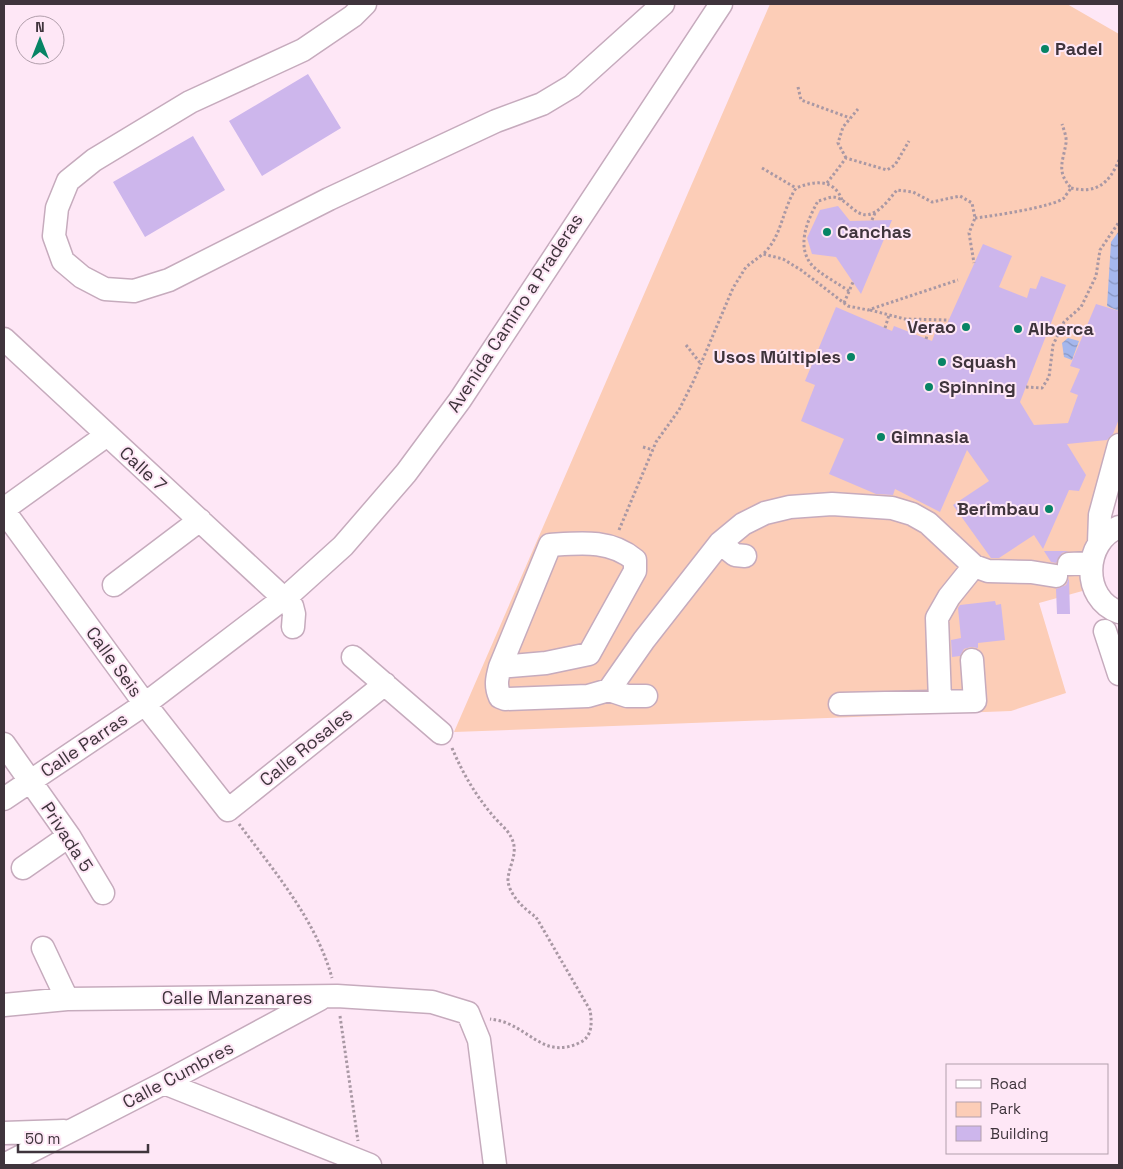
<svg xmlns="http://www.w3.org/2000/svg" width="1123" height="1169" font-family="'Space Grotesk',sans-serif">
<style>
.green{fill:#fccdb7}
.water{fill:url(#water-waves)}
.building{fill:#cdb6ec}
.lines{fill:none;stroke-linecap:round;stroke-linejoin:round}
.minor-casing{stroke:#c6abbd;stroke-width:25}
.path{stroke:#a998a4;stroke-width:3;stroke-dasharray:2.5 2.5;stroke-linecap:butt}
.minor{stroke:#fff;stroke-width:22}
.poi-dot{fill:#078465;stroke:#fee7f6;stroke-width:2}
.labels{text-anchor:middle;stroke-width:4;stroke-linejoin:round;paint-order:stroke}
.poi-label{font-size:18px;font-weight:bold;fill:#3f343c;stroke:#fee7f6;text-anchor:start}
.street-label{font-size:18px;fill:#3f343c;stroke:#fee7f6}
</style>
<defs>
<pattern id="water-waves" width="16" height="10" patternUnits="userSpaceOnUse" patternTransform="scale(1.25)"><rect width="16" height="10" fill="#a5b7ed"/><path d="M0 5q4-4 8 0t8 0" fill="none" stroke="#8896c1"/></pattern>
</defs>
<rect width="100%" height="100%" fill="#fee7f6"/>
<!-- green -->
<path class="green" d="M 770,4 L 1067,4 L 1119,34 L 1119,440 L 1086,590 L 1039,603 L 1066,693 L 1011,711 L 454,732 Z"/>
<!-- water -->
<path class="water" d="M 1119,231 L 1119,311 L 1107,306 L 1111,242 Z
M 1068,338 L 1079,341 L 1072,360 L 1064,357 L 1062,343 Z"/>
<!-- building -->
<path class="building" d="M 308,74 L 341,128 L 262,176 L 229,121 Z
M 193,136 L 225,190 L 145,237 L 113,182 Z
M 838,206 L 850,221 L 892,220 L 861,294 L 836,257 L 812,254 L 807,238 L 820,210 Z
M 983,244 L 1012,256 L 999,287 L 1027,298 L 1030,288 L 1036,289 L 1041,276 L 1066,285 L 1020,402 L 1034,425 L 1068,423 L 1078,395 L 1070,392 L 1080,369 L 1070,366 L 1096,304 L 1119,311 L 1119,419 L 1113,434 L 1107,440 L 1067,444 L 1086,475 L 1079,491 L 1069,490 L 1043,549 L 1034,535 L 999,558 L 991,558 L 953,505 L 989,481 L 967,450 L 940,512 L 895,489 L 893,495 L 876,494 L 829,474 L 844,439 L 801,421 L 815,385 L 805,381 L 836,307 L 892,331 L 894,326 L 932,341 L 935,333 L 942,335 Z
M 1044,551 L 1069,551 L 1062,553 L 1056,563 L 1051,562 Z
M 1069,578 L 1070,614 L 1057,614 L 1056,589 L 1066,585 Z
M 995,601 L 996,605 L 1001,604 L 1005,640 L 978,643 L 978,648 L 971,647 L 964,649 L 960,656 L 952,657 L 951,640 L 961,638 L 958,608 L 960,605 Z"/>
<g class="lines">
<!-- minor casing -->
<g class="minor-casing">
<path id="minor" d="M 365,4 L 353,16 L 303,50 L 190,102 L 94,160 L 68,181 L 57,208 L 54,236 L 63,261 L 82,277 L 105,289 L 134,291 L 169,280 L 329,199 L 496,121 L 542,104 L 572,86 L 663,4
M 4,339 L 292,606 L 294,614 L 293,627
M 4,509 L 107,435
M 4,511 L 145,704 L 228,810 L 385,684
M 1119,527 C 1083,541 1081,599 1119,612
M 720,543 L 735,555 L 745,556
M 1099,543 L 1100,515 L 1119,445
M 1069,564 L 1091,563
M 114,585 L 200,520
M 1105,631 L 1119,674
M 353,657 L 441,733
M 500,667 L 546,663 L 589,654 L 635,571 L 635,560 C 610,539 580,543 550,545 L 500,667 C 497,678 495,686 500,697 L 505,699 L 588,696 L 609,690 L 644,640 L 720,543 L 743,524 L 765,513 L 790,507 L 832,504 L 892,508 L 912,514 L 928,523 L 974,566 L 988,571 L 1031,572 L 1056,576
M 609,690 L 627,696 L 646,696
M 940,701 L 937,618 L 949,597 L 974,566
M 840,704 L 975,701 L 972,660
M 4,744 L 69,836 L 103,893
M 4,799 L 145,704 L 292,592 L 343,546 L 406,473 L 460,400 L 721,4
M 23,868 L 69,836
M 43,948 L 67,999
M 4,1005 L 67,999 L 337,996 L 432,1002 L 468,1013 L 479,1040 L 495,1165
M 164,1083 L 370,1165
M 4,1133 L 64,1131
M 4,1165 L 164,1083 L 320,999"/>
</g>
<!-- path -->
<path class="path" d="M 798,87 L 801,100 L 850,118
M 846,158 L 838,143 L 843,127 L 858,109
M 762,168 L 796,188
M 827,183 L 846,158 L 887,170 L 895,165 L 909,141
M 1071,188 C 1096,194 1109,184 1119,160
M 975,218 C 992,216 1053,207 1064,198 C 1066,195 1069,191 1071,188 C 1056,171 1063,162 1066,143 C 1067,138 1064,130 1062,124
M 872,220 L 875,213
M 764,253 C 782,236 782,210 796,188 C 814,181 834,178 842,200
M 849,291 C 839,284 818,273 811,264 C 796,245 808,219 818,201 C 823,200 829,197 833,197 C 849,198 857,223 875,212 C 883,208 891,197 897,190 L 913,192 L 932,202 L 960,196 L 972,203 L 975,218 L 969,233 L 974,263
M 844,303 L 853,282
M 870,310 L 905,319 L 949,320
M 885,328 L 889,315
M 926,339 L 932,320
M 686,345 L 701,364
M 1026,387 L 1042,388 L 1049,377 L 1053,345 L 1064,322 L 1081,307 L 1096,276 L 1100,250 L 1119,222
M 643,447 L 653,450
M 619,530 L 656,442 L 679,410 L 694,380 L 733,288 L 746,267 L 763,254 L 783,259 L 801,270 L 848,306 L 868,310 L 958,280
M 452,748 C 463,774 476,796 494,817 C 499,823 508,830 511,837 C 519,852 510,863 508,878 C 507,893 524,909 536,917 L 590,1010 C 592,1022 593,1037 579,1043 C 548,1057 535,1036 509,1024 C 503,1021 496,1020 490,1019
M 239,824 C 274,871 316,920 332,978
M 340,1016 L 358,1141"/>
<!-- minor -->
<use href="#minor" class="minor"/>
</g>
<!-- markers -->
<g class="poi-dot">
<circle cx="1045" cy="49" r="5"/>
<circle cx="827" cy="232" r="5"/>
<circle cx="966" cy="327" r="5"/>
<circle cx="1018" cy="329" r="5"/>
<circle cx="851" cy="357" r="5"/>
<circle cx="942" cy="362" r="5"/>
<circle cx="929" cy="387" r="5"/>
<circle cx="881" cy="437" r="5"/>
<circle cx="1049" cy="509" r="5"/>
</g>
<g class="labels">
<!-- poi labels -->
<g class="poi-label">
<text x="1055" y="55">Padel</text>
<text x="837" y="238">Canchas</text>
<text x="956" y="333" text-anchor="end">Verao</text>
<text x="1028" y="335">Alberca</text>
<text x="841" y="363" text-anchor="end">Usos Múltiples</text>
<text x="952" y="368">Squash</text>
<text x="939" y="393">Spinning</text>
<text x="891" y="443">Gimnasia</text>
<text x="1039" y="515" text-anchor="end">Berimbau</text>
</g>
<!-- street labels -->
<g class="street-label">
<text transform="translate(515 313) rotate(-57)" y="6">Avenida Camino a Praderas</text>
<text transform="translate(143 469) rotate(43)" y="6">Calle 7</text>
<text transform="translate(114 662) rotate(54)" y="6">Calle Seis</text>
<text transform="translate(84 745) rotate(-34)" y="6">Calle Parras</text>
<text transform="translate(306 747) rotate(-39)" y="6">Calle Rosales</text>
<text transform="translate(67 837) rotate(57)" y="6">Privada 5</text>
<text x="237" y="1004">Calle Manzanares</text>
<text transform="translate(178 1075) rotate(-28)" y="6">Calle Cumbres</text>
</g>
</g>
<!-- border -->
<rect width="1123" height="1169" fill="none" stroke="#3f343c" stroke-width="10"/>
<!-- legend -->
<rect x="946" y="1064" width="162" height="90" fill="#fee7f6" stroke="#b29fac"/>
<rect x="956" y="1080" width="25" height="8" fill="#ffffff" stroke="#b29fac"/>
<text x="990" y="1089" font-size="15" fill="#3f343c">Road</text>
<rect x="956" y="1102" width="25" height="15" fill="#fccdb7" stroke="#b29fac"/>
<text x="990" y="1114" font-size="15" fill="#3f343c">Park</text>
<rect x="956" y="1126" width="25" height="15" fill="#cdb6ec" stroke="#b29fac"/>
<text x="990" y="1139" font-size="15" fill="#3f343c">Building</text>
<!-- north arrow -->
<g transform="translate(40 40)"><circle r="24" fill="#fee7f6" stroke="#b29fac"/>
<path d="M0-4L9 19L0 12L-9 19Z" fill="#078465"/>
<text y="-8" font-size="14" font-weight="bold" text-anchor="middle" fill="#3f343c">N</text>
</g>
<!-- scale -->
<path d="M18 1144v8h130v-8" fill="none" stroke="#3f343c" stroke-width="2.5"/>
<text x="25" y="1144" font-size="15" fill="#3f343c" stroke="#fee7f6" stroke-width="4" paint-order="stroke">50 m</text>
</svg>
